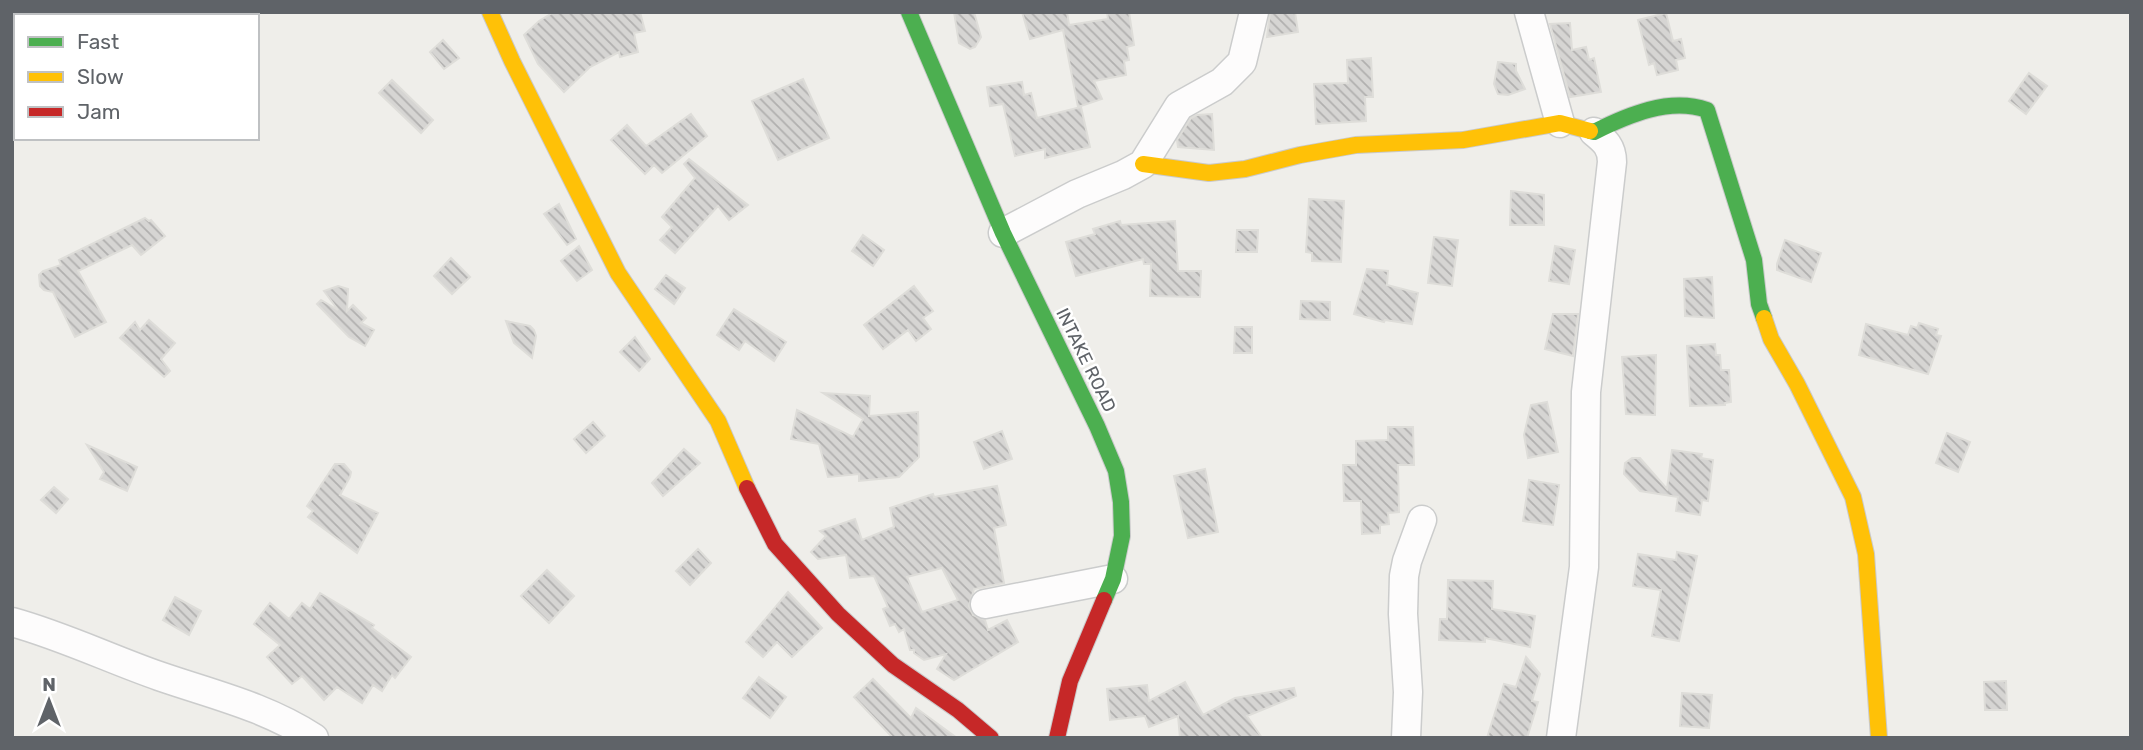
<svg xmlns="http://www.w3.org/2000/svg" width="2143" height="750" font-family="Rubik,sans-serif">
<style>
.building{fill:url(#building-back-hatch);stroke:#deddd9;stroke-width:2;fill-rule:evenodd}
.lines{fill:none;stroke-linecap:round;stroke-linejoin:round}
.street-casing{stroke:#cbcccc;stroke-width:31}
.fast-casing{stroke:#cacacb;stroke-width:18}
.slow-casing{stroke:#cacacb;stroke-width:18}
.jam-casing{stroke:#cacacb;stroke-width:18}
.street{stroke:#fdfcfc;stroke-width:28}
.fast{stroke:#4caf50;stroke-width:16}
.slow{stroke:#ffc107;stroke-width:16}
.jam{stroke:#c62828;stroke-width:16}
.labels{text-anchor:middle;stroke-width:5;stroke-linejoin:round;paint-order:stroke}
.street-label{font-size:18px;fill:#5f6368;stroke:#fff}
</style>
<defs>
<pattern id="building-back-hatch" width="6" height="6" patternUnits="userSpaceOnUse" patternTransform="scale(1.75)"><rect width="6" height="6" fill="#d6d5d3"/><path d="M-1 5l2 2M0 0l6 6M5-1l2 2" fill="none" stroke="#b1b0af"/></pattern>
</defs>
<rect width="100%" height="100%" fill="#efeeea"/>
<!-- building -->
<path class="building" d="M 554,12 L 640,12 L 645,31 L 634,33 L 638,52 L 620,57 L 619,52 L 590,67 L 564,92 L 538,64 L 524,35 L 539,21 Z
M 954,12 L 974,12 L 981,37 L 975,47 L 970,49 L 959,43 Z
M 1022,12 L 1067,12 L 1069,25 L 1108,19 L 1107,12 L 1129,12 L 1134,45 L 1127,47 L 1129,60 L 1124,61 L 1126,75 L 1094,81 L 1102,99 L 1078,107 L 1063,30 L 1030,39 Z
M 1270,12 L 1295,12 L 1298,32 L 1267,37 Z
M 1666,13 L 1673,41 L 1681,39 L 1685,58 L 1676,60 L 1678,70 L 1657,75 L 1654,63 L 1649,65 L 1638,20 Z
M 1570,23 L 1572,50 L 1586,47 L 1589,60 L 1594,58 L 1601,92 L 1570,97 L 1550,24 Z
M 443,40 L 459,58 L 444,69 L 430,52 Z
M 1371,58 L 1373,97 L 1365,97 L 1366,121 L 1316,124 L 1314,84 L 1348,83 L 1347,60 Z
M 1498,62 L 1516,64 L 1516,71 L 1525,89 L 1508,95 L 1498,94 L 1494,84 Z
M 2029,73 L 2047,86 L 2026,114 L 2009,101 Z
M 803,79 L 829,138 L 778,160 L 752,101 Z
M 392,80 L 433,120 L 421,133 L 379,93 Z
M 1022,82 L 1024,95 L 1031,93 L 1037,118 L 1081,107 L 1090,147 L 1045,158 L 1045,149 L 1015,156 L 1003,104 L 990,106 L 987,87 Z
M 691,114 L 707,136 L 662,173 L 654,165 L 645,174 L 611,140 L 627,125 L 646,146 Z
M 1212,114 L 1214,150 L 1178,147 L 1177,140 L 1191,118 L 1197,115 Z
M 689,159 L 748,205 L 729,220 L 718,206 L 675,253 L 660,240 L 672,227 L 662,217 L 695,178 L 684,164 Z
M 1511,191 L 1544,195 L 1544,225 L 1510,225 Z
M 1309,199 L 1344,201 L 1341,262 L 1312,261 L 1312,253 L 1306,252 Z
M 559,204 L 576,239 L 567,245 L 544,214 Z
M 145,218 L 149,221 L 151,220 L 165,236 L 141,255 L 132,245 L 78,271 L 106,322 L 75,337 L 53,292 L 44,290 L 40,286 L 39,275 L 43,271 L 61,265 L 59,260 Z
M 1120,221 L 1121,225 L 1175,221 L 1178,271 L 1201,271 L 1200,297 L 1150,296 L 1151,264 L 1144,264 L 1143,259 L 1076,276 L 1066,242 L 1095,234 L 1093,229 Z
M 1237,230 L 1258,230 L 1257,252 L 1236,252 Z
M 863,235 L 884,250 L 873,266 L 852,251 Z
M 1434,237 L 1458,240 L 1452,286 L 1428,283 Z
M 1785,240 L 1821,253 L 1811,282 L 1777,270 L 1777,264 Z
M 579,246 L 592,270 L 577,281 L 561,261 Z
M 1555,246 L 1575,250 L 1569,284 L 1549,281 Z
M 451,258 L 470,277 L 452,294 L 434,276 Z
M 1367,269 L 1388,271 L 1387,285 L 1418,293 L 1412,324 L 1385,320 L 1384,322 L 1354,314 Z
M 666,275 L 685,288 L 674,304 L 655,289 Z
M 1712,277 L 1714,318 L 1685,316 L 1684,279 Z
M 338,286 L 348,289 L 347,311 L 353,305 L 366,318 L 361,323 L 374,330 L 365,346 L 349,337 L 317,304 L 321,300 L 338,310 L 324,291 Z
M 914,286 L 933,311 L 923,318 L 931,329 L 916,341 L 908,330 L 883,349 L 864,325 Z
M 1301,301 L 1330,302 L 1330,320 L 1300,319 Z
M 734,309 L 786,342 L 774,361 L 745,341 L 739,350 L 717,335 Z
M 1553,314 L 1578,314 L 1573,356 L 1545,349 Z
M 149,320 L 175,343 L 161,359 L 170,371 L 164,377 L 120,338 L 135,322 L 140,330 Z
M 506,321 L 530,326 L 534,330 L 536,336 L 532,358 L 514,343 Z
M 1919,323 L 1938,329 L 1936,335 L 1941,336 L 1928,374 L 1859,355 L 1866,324 L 1908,335 L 1911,326 L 1917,328 Z
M 1235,327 L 1252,327 L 1252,353 L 1234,353 Z
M 635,337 L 650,359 L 639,371 L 620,352 Z
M 1715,344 L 1716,355 L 1720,355 L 1721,370 L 1729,370 L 1731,402 L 1725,403 L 1725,405 L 1690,406 L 1687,346 Z
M 1656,355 L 1655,415 L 1626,414 L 1622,357 Z
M 823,393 L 870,396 L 869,416 L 918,412 L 919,457 L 899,477 L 859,481 L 859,474 L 828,477 L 819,444 L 791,439 L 797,410 L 853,437 L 863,419 Z
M 1547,402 L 1558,452 L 1528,458 L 1524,435 L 1531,405 Z
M 593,422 L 605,436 L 586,453 L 574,439 Z
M 1388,427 L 1413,427 L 1414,465 L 1398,465 L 1399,512 L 1388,513 L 1389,524 L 1380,525 L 1380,533 L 1362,534 L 1361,501 L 1344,501 L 1343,465 L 1356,465 L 1356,441 L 1388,440 Z
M 1002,431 L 1012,459 L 984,469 L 974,442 Z
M 1947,433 L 1970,442 L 1958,472 L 1936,463 Z
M 87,445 L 137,467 L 127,491 L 100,479 L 104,472 Z
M 684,449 L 700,463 L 663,496 L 652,483 Z
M 1672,450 L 1702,454 L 1701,458 L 1713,460 L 1708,501 L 1702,500 L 1700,515 L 1676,511 L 1678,497 L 1640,491 L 1624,474 L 1625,463 L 1632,458 L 1640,458 L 1667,489 Z
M 335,464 L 344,464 L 351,472 L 350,477 L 340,495 L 378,513 L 357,553 L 308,517 L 313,511 L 307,506 Z
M 1205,469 L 1218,532 L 1188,538 L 1174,476 Z
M 1529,480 L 1559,485 L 1553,525 L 1523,521 Z
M 997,486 L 1006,525 L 994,528 L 1004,583 L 974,589 L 969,606 L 973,615 L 985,620 L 988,630 L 1007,620 L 1018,642 L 954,680 L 937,669 L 946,654 L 924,660 L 914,653 L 914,650 L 910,650 L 904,629 L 899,632 L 895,624 L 890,626 L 883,609 L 888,607 L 874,576 L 850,578 L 846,555 L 818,559 L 811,552 L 826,536 L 820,531 L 855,519 L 862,540 L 894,527 L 890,508 L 933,494 L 934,497 ZM 942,568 L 958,600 L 922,612 L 907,577 Z
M 54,487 L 68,499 L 56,513 L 41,500 Z
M 698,549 L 711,563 L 690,585 L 676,571 Z
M 1677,552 L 1697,556 L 1679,641 L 1652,636 L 1661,590 L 1633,586 L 1638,554 L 1676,560 Z
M 547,570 L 574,596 L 549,623 L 521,596 Z
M 1448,580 L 1493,581 L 1492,609 L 1535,616 L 1530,647 L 1485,638 L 1485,642 L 1439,640 L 1440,619 L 1447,619 Z
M 788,592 L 822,628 L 792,657 L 777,642 L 763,657 L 746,642 Z
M 320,593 L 374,625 L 372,628 L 411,657 L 395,678 L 392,675 L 382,691 L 373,685 L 362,703 L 337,687 L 324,700 L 302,676 L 292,684 L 267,657 L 280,645 L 254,624 L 270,603 L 289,619 L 302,603 L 310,609 Z
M 175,597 L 201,611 L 189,635 L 163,620 Z
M 1526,657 L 1540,674 L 1532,701 L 1538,702 L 1527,738 L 1487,738 L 1504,684 L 1516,687 Z
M 759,677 L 786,697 L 770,718 L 743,698 Z
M 873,679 L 911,718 L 916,708 L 957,738 L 893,738 L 854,697 Z
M 2006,681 L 2007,710 L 1985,710 L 1984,682 Z
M 1185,682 L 1203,715 L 1235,698 L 1294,688 L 1296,696 L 1247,716 L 1262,738 L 1180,738 L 1178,716 L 1149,727 L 1145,716 L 1110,720 L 1107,689 L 1147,685 L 1149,701 Z
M 1682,693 L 1712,695 L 1709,728 L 1680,726 Z"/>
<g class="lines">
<!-- street casing -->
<g class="street-casing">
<path id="street" d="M 1529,12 L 1560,123
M 1003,233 L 1077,194 L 1123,175 L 1143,164 L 1179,106 L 1222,82 L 1242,62 L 1254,12
M 985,604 L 1113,579
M 12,622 C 63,636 110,659 159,676 C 214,695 264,706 314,738
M 1406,738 L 1408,692 L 1403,614 L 1404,576 L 1407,561 L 1422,520
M 1561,738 L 1584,567 L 1586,392 L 1612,162 C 1612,147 1605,141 1594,132"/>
</g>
<!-- fast casing -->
<g class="fast-casing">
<path id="fast" d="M 909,12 L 1003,233 L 1097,426 L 1116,471 L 1121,502 L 1122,536 L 1113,579 L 1104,600
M 1590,131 L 1594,132 C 1628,115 1669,97 1707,110 L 1754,260 L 1759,304 L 1764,318"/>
</g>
<!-- slow casing -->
<g class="slow-casing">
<path id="slow" d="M 490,12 L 512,61 L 618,273 L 718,421 L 747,488
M 1143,164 L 1209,173 L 1245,169 L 1300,155 L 1356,145 L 1463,140 L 1560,123 L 1590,131
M 1764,318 L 1771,339 L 1797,384 L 1853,497 L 1866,554 L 1879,738"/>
</g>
<!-- jam casing -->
<g class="jam-casing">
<path id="jam" d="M 747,488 L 775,544 L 838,614 L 893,665 L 958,710 L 991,738
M 1057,738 L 1070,681 L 1104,600"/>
</g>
<!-- street -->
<use href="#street" class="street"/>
<!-- fast -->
<use href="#fast" class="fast"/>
<!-- slow -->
<use href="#slow" class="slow"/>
<!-- jam -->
<use href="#jam" class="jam"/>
</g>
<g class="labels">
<!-- street labels -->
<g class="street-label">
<text transform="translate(1086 360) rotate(64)" y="6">INTAKE ROAD</text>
</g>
</g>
<!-- border -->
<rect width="2143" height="750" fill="none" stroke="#5f6368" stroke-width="28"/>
<!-- legend -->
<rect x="14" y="14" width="245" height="126" fill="#ffffff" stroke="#bfc1c3" stroke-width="2"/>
<rect x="28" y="37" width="35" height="10" fill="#4caf50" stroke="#bfc1c3" stroke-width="2"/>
<text x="77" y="49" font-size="21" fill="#5f6368">Fast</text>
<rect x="28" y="72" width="35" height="10" fill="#ffc107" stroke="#bfc1c3" stroke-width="2"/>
<text x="77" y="84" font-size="21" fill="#5f6368">Slow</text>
<rect x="28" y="107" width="35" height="10" fill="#c62828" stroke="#bfc1c3" stroke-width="2"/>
<text x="77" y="119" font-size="21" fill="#5f6368">Jam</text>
<!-- north arrow -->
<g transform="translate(49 701)" stroke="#ffffff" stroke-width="5" paint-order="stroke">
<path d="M0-5L12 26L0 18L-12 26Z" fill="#5f6368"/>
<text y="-10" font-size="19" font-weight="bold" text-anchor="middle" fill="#5f6368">N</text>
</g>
</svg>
